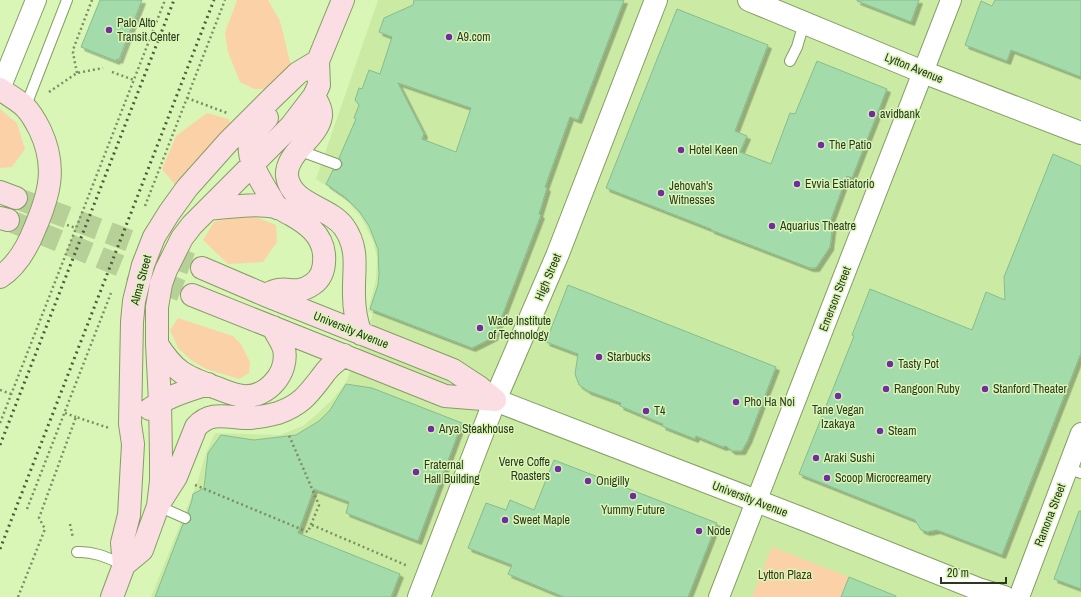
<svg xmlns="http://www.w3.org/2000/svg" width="1081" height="597" font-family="'Archivo Narrow',sans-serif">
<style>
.built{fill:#cbeba4}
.green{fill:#fbd2a7}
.building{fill:#a4dbab;stroke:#86bc8d;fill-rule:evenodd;filter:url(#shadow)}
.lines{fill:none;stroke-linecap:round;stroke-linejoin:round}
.secondary-tunnel{stroke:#b6d098;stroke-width:22;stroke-dasharray:22 11;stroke-linecap:butt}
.service-casing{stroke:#849e63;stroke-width:12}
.minor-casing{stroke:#849e63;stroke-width:22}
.tertiary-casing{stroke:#849e63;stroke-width:24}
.secondary-casing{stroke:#849e63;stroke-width:24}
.path{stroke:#7b8e64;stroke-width:2.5;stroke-dasharray:2 3;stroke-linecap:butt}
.service{stroke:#fff;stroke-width:10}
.minor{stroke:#fff;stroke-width:20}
.tertiary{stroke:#fff;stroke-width:22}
.secondary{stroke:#fbdee4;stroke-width:22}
.rail{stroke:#4d5c3b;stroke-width:3;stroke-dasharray:2 4;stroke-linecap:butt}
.poi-dot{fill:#722ca0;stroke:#d9f6b7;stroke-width:1.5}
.labels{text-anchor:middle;stroke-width:3;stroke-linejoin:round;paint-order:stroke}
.poi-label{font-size:12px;fill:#2c371e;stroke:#d9f6b7;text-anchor:start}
.street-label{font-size:12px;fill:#2c371e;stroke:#d9f6b7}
.park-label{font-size:12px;fill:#473016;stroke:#d9f6b7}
</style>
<defs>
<filter id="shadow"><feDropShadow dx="3.5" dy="3.5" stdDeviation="0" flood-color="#0004"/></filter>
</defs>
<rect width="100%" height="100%" fill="#d9f6b7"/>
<!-- built -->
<path class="built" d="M 378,0 L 1081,0 L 1081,597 L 151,597 L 198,480 L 206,453 L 215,433 L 280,435 L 303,426 L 317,414 L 333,399 L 346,382 L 373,314 L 368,311 L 376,279 L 377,257 L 373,241 L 361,217 L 344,198 L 316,179 Z"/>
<!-- green -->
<path class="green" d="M 237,0 L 268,0 L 280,21 L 291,66 L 273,89 L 254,89 L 240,82 L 228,52 L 225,33 Z
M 0,109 L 17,123 L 25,149 L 12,167 L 0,168 Z
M 207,113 L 228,119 L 235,129 L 176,186 L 162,169 L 176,136 Z
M 248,214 L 276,225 L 277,242 L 263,262 L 228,264 L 203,240 L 214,222 Z
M 178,318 L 233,336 L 241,344 L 250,362 L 249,373 L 239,379 L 206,369 L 191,360 L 178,348 L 170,330 Z
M 772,547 L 849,577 L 841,597 L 752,597 Z"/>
<!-- building -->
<path class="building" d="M 100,0 L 142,0 L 119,60 L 117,59 L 116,61 L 81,47 Z
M 414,0 L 624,0 L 578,120 L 570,117 L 545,187 L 547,188 L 539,214 L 541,215 L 494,337 L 472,348 L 370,309 L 378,285 L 379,274 L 378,249 L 369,226 L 359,211 L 346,198 L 326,184 L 333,170 L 337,170 L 342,166 L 342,163 L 339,158 L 356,119 L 354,118 L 359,105 L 355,100 L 359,88 L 362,89 L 369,70 L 380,74 L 392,37 L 379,32 L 384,18 L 413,5 ZM 398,83 L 471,108 L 456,152 L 422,139 L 424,134 Z
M 857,0 L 919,0 L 911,22 L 857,1 Z
M 995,0 L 1081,0 L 1081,77 L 1011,50 L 1007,61 L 965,45 L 981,1 L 992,6 Z
M 677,9 L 768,45 L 735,131 L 747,136 L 740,152 L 771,164 L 790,113 L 795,114 L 817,61 L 887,89 L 852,178 L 847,176 L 830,222 L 833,223 L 830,247 L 816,268 L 810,268 L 711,230 L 711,229 L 606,188 Z
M 1053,154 L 1081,166 L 1081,353 L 1002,555 L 937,530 L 927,532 L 921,530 L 915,520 L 799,474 L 854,336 L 852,335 L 870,289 L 972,330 L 986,292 L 1005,300 L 1004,277 Z
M 568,285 L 776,367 L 748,440 L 742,451 L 732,451 L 726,446 L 723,447 L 696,436 L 695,439 L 662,426 L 663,424 L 620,406 L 621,403 L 588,391 L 579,385 L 575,374 L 578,354 L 546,342 Z
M 346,384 L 372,388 L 462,423 L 418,541 L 346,513 L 349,502 L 314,489 L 298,533 L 400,574 L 391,597 L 155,597 L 183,524 L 188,523 L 191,520 L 190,515 L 188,512 L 192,500 L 193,494 L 204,488 L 208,453 L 221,435 L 254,440 L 296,435 L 319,421 L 330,410 Z
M 554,460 L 717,523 L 688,597 L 564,597 L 508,574 L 512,565 L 468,548 L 486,503 L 506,510 L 510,500 L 534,510 Z
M 1079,511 L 1081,511 L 1081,589 L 1054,579 Z
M 849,577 L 896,596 L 896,597 L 841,597 Z"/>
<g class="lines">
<!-- secondary-tunnel -->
<path class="secondary-tunnel" d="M 16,198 L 202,268
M 8,220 L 192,295"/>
<!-- service casing -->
<g class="service-casing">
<path id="service" d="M 790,61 L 797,47 L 804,23
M 25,108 L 67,0
M 298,150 L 336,164
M 1067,468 L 1081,473
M 158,506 L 185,518
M 77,552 C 94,551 108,558 124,565"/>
</g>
<!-- minor casing -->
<g class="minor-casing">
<path id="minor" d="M 0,89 L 36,0
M 719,597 L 951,0
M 1019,597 L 1081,433"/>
</g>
<!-- tertiary casing -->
<g class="tertiary-casing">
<path id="tertiary" d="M 749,0 L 923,72 L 1081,133
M 495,400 L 803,519 L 978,589 L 1004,597
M 419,597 L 495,400 L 557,256 L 656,0"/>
</g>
<!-- secondary casing -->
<g class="secondary-casing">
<path id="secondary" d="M 0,89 C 8,95 18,100 25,107 C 31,113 36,122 40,130 C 57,166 50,193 35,228 C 28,246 17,266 0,277
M 314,96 C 317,102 322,109 321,116 C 318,138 285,153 287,176 C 291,205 329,206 344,227 C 360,250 353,270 354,295 C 354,309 356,321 361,334
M 267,118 C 262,124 255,130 252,137 C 242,159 267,189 277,208
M 0,192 L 16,198
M 209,209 C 231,207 254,203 276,207 C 281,208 285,212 290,214 C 306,223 322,234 324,254 C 325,266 323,277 313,284 C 296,296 288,286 274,291 C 272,292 269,293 266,295
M 0,218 L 8,220
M 202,268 L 265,295 L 453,370 L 479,387 L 495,400
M 192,295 L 445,396 L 495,400
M 157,344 C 174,371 184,376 214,387 C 223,390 233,395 243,396 C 267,398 289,373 284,349 C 282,342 276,334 273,327
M 150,409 C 168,396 187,391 208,384
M 160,502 L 176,477 L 196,427 C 210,411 226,417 245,418 C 256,418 267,416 278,413 C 303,404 309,393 324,374 C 329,366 337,361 344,355
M 124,565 L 122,543 L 129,515 L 133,444 L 130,424 L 132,322 L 134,301 L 143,265 L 154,237 L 169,213 L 187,188 L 228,142 L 270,100 L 298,73 L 318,61
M 112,597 L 124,565 L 142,550 L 158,506 L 161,481 L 161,456 L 160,402 L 157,344 L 157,307 L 161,284 L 166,270 L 182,238 L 192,225 L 291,126 L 314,96 L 319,85 L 318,61 L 343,0"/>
</g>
<!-- path -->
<path class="path" d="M 112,72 L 134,80
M 77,73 L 73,53 L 74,47 L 92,0
M 49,92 L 77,73 L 103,68
M 187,98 L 227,113
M 145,206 L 225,0
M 67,225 L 76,228
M 0,390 L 11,394
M 65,413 L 76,417
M 0,423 L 165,0
M 195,485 L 308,532 L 319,505 L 288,433
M 27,509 L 111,293
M 70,524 L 73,538
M 312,525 L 408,566
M 18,597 L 45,529 L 39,518 L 76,417 L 109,428"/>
<!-- service -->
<use href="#service" class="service"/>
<!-- minor -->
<use href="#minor" class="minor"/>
<!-- tertiary -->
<use href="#tertiary" class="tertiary"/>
<!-- secondary -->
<use href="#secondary" class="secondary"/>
<!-- rail -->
<path class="rail" d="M 0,445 L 174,0
M 0,549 L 214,0"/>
</g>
<!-- markers -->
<g class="poi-dot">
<circle cx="109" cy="30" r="4"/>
<circle cx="449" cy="37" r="4"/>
<circle cx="872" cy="114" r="4"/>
<circle cx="821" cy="145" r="4"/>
<circle cx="681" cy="150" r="4"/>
<circle cx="797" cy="184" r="4"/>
<circle cx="661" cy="193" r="4"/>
<circle cx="772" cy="226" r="4"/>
<circle cx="480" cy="328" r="4"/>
<circle cx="599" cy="357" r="4"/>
<circle cx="890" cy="364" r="4"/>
<circle cx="886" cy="389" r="4"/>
<circle cx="985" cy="389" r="4"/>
<circle cx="838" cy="396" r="4"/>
<circle cx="736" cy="402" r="4"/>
<circle cx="646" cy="411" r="4"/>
<circle cx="431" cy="429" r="4"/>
<circle cx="880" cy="431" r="4"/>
<circle cx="816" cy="458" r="4"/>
<circle cx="558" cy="469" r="4"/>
<circle cx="416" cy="472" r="4"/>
<circle cx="827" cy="478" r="4"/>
<circle cx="588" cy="481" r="4"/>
<circle cx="633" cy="496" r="4"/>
<circle cx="505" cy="520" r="4"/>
<circle cx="699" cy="531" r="4"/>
</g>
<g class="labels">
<!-- poi labels -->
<g class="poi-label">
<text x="117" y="27">Palo Alto<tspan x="117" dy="14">Transit Center</tspan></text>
<text x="457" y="41">A9.com</text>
<text x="880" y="118">avidbank</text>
<text x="829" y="149">The Patio</text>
<text x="689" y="154">Hotel Keen</text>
<text x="805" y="188">Evvia Estiatorio</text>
<text x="669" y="190">Jehovah's<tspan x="669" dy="14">Witnesses</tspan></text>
<text x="780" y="230">Aquarius Theatre</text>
<text x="488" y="325">Wade Institute<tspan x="488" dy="14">of Technology</tspan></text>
<text x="607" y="361">Starbucks</text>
<text x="898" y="368">Tasty Pot</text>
<text x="894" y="393">Rangoon Ruby</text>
<text x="993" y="393">Stanford Theater</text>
<text x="744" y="406">Pho Ha Noi</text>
<text x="838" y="414" text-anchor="middle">Tane Vegan<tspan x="838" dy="14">Izakaya</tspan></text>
<text x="654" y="415">T4</text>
<text x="439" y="433">Arya Steakhouse</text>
<text x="888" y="435">Steam</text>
<text x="824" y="462">Araki Sushi</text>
<text x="550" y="466" text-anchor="end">Verve Coffe<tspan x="550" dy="14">Roasters</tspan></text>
<text x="424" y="469">Fraternal<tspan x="424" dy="14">Hall Building</tspan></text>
<text x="835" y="482">Scoop Microcreamery</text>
<text x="596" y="485">Onigilly</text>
<text x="633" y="514" text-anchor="middle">Yummy Future</text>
<text x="513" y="524">Sweet Maple</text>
<text x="707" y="535">Node</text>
</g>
<!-- street labels -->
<g class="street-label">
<text transform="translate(914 68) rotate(22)" y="4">Lytton Avenue</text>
<text transform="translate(548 277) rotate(-67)" y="4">High Street</text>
<text transform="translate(141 280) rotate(-75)" y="4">Alma Street</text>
<text transform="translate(835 299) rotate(-69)" y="4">Emerson Street</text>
<text transform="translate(351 330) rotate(22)" y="4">University Avenue</text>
<text transform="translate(750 499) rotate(21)" y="4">University Avenue</text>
<text transform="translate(1050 515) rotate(-69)" y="4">Ramona Street</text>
</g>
<!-- park labels -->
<g class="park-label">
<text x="785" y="579">Lytton Plaza</text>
</g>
</g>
<!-- scale -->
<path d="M941 577v6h65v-6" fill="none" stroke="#2c371e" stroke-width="2"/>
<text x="947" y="577" font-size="12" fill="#2c371e" stroke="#d9f6b7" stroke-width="3" paint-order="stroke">20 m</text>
</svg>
